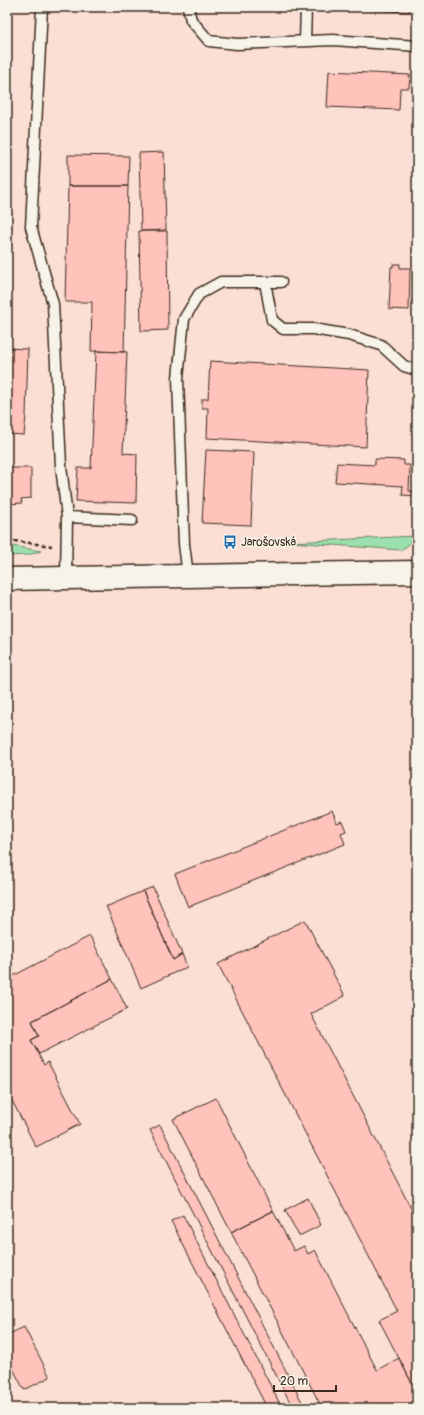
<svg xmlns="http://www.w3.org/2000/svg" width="424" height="1415" font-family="Pangolin,sans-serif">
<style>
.built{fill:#fbded4}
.green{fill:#9be0ac;stroke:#6b8565}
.building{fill:#ffc3bc;stroke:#3b2a1e}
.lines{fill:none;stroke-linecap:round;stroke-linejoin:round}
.lane-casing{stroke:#3b2a1e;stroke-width:13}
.primary-casing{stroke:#3b2a1e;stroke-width:25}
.path{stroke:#3b2a1e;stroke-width:2.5;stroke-dasharray:4 3;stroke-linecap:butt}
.lane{stroke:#f7f3e8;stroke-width:10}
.primary{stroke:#f7f3e8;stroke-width:22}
.labels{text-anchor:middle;stroke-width:3;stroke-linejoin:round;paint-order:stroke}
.poi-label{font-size:12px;fill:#3b2a1e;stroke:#f7f3e8;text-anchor:start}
</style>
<rect width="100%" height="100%" fill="#f9e9df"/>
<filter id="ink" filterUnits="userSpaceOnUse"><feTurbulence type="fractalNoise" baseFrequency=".025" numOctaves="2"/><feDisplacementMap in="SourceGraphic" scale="8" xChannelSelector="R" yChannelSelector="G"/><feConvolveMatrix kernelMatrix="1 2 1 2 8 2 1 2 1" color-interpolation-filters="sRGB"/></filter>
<g filter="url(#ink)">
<!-- built -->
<path class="built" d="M 7,7 L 417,7 L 417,1408 L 7,1408 Z"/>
<!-- green -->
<path class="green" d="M 415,536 L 408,545 L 401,550 L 291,542 Z
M 7,545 L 41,551 L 28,555 L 7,556 Z"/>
<!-- building -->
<path class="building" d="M 330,7 L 410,7 L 410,12 L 330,8 Z
M 329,71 L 410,75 L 409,88 L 400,88 L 399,110 L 327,107 Z
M 164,152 L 166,230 L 141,231 L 139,153 Z
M 68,155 L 129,156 L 128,186 L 68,186 Z
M 68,186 L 128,186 L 124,352 L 91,351 L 92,302 L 65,302 Z
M 139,231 L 167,231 L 168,330 L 141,331 Z
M 393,264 L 400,264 L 400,268 L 410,268 L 409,310 L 389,309 L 391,267 L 393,267 Z
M 7,348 L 28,349 L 26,416 L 24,435 L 7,434 Z
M 96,351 L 127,352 L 123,453 L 137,454 L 136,503 L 76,501 L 78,468 L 91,468 Z
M 210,361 L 369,370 L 366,447 L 207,438 L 208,408 L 202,408 L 202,399 L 208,399 Z
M 206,450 L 254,452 L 251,525 L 202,523 Z
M 375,459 L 404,460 L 404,465 L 410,465 L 409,491 L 417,491 L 417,496 L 402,495 L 403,486 L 335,482 L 337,463 L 375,465 Z
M 7,468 L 31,468 L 31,498 L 21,499 L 22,503 L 9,504 L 9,499 L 7,499 Z
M 332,811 L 337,823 L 342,821 L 346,831 L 341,833 L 345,844 L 188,907 L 175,874 Z
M 153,887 L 182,954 L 173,960 L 143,891 Z
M 143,891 L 173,960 L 182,954 L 187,967 L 141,988 L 106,906 L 108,906 Z
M 305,920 L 345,996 L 311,1014 L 417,1220 L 417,1393 L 379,1320 L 397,1311 L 218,964 Z
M 90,936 L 112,979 L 32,1021 L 39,1036 L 31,1040 L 44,1065 L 48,1062 L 80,1124 L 36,1147 L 7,1091 L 7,970 L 9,969 L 13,976 Z
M 112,979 L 127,1009 L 39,1054 L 31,1040 L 39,1036 L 32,1021 Z
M 216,1098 L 273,1211 L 231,1232 L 173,1119 Z
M 160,1125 L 305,1408 L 293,1408 L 150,1130 Z
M 308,1198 L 321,1225 L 299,1236 L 285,1210 Z
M 273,1211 L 294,1251 L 304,1246 L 308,1254 L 315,1250 L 377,1370 L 399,1358 L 417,1393 L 417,1408 L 322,1408 L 231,1232 Z
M 183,1215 L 282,1408 L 267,1408 L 171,1221 Z
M 24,1327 L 50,1377 L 24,1390 L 7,1357 L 7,1335 Z"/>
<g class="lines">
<!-- lane casing -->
<g class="lane-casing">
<path id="lane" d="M 42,7 L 31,227 L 53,304 L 61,466 L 67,517 L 66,578
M 188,7 L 191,20 L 209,41 L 237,44 L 333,40 L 417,46
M 305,41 L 306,7
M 265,282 L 272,320 L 283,329 L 313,329 L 349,335 L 381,345 L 404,366 L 417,370
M 67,517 L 132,520
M 188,576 L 184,544 L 178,378 L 184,319 L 199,294 L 221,282 L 281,282"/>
</g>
<!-- primary casing -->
<g class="primary-casing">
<path id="primary" d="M 7,579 L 417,572"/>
</g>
<!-- path -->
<path class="path" d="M 7,540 L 52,546"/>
<!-- lane -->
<use href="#lane" class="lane"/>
<!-- primary -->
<use href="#primary" class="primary"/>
</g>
</g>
<!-- icons -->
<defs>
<g id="bus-bare" transform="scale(1.08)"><path d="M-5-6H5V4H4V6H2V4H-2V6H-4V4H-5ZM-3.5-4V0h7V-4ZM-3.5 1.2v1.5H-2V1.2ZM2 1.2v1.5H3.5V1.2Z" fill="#1f6fb2" stroke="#f7f3e8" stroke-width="2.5" paint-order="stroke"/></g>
</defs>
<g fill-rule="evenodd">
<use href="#bus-bare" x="230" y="542"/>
</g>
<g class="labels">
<!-- poi labels -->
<g class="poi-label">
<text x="241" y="546">Jarošovská</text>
</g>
</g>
<!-- margin -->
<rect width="424" height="1415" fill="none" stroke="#f7f3e8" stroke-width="24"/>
<rect x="12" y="12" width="400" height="1391" fill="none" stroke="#3b2a1e" stroke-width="1.5" filter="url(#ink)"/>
<!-- scale -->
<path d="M274 1385v6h62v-6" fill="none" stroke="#3b2a1e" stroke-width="2"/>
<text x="280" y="1385" font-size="12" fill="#3b2a1e" stroke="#f7f3e8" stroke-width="3" paint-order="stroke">20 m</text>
</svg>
